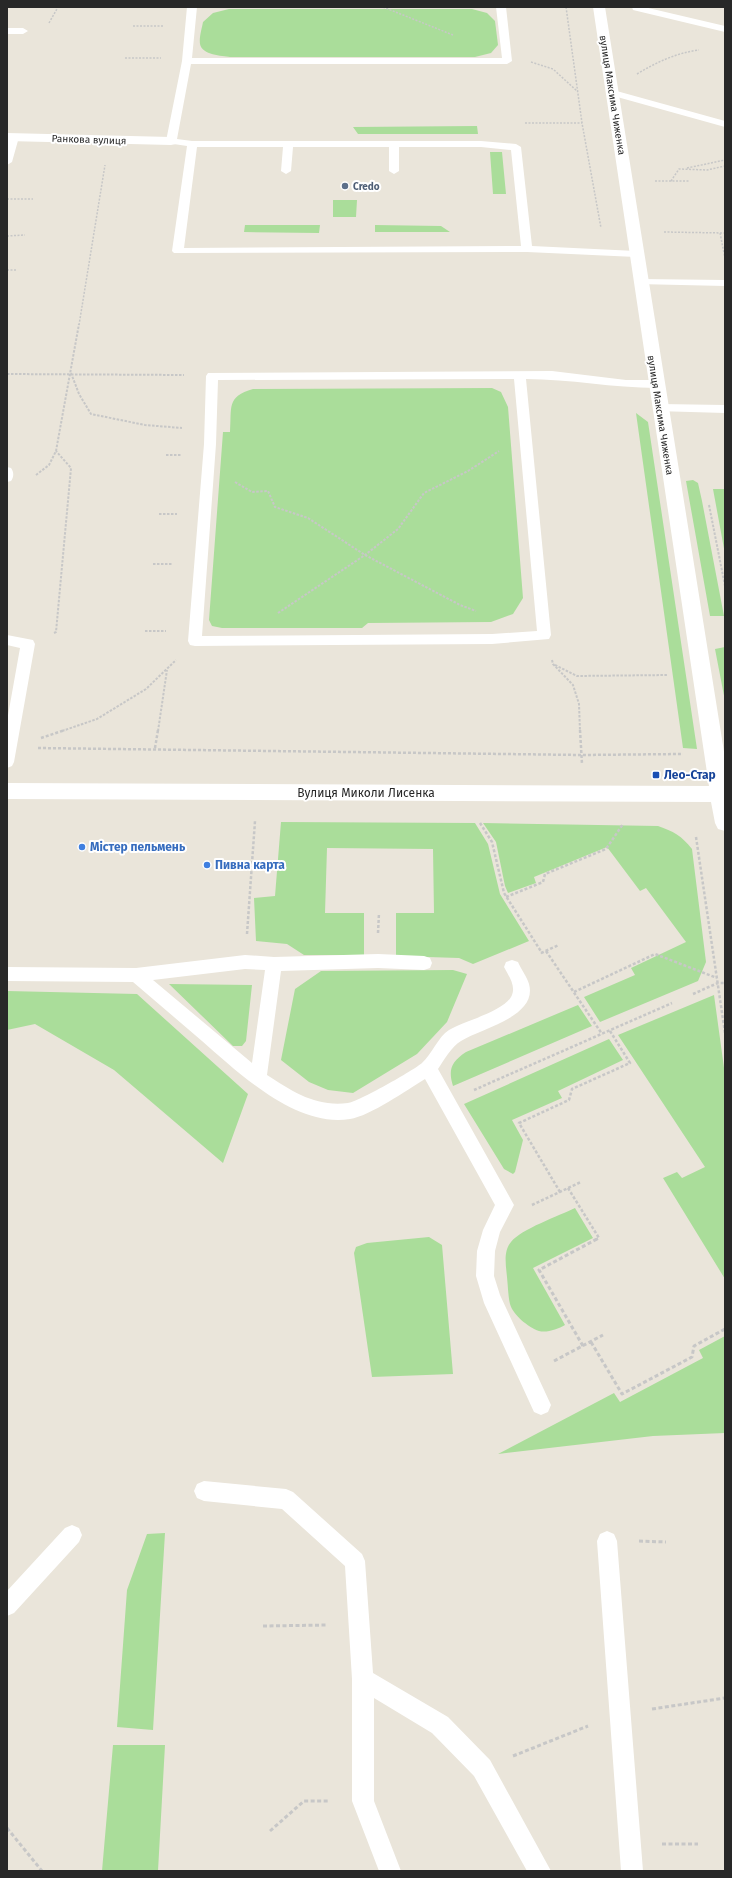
<svg xmlns="http://www.w3.org/2000/svg" width="732" height="1878" font-family="'Fira Sans',sans-serif">
<style>
.green{fill:#aadd9a}
.lines{fill:none;stroke-linecap:round;stroke-linejoin:round}
.path-far3{stroke:#c7c7c7;stroke-width:1.5;stroke-dasharray:2 1.5;stroke-linecap:butt}
.path-far2{stroke:#c7c7c7;stroke-width:2;stroke-dasharray:2.5 1.5;stroke-linecap:butt}
.path-far1{stroke:#c7c7c7;stroke-width:2.5;stroke-dasharray:3 2;stroke-linecap:butt}
.path{stroke:#c7c7c7;stroke-width:3;stroke-dasharray:4 2.5;stroke-linecap:butt}
.service{fill:#fff;fill-rule:evenodd}
.minor{fill:#fff;fill-rule:evenodd}
.tertiary{fill:#fff;fill-rule:evenodd}
.service-dot{fill:#5c6f8a;stroke:#fff;stroke-width:1.5}
.transit-dot{fill:#1a4fb4;stroke:#fff;stroke-width:1.5}
.shop-dot{fill:#3f7fe0;stroke:#fff;stroke-width:1.5}
.labels{text-anchor:middle;stroke-width:4;stroke-linejoin:round;paint-order:stroke}
.far-street-label{font-size:10px;fill:#282828;stroke:#fff}
.far-service-label{font-size:10px;font-weight:bold;fill:#4e5e75;stroke:#fff;text-anchor:start}
.transit-label{font-size:12px;font-weight:bold;fill:#164399;stroke:#fff;text-anchor:start}
.street-label{font-size:12px;fill:#282828;stroke:#fff}
.shop-label{font-size:12px;font-weight:bold;fill:#366cbe;stroke:#fff;text-anchor:start}
</style>
<rect width="100%" height="100%" fill="#eae5da"/>
<!-- green -->
<path class="green" d="M 229,9 L 472,9 L 487,13 L 495,21 L 498,45 L 491,53 L 475,57 L 230,57 C 222,56 202,55 200,44 C 199,37 202,28 203,22 L 213,13 Z
M 477,126 L 478,134 L 358,134 L 353,127 Z
M 490,152 L 502,152 L 506,194 L 493,194 Z
M 333,200 L 357,200 L 356,217 L 333,217 Z
M 245,225 L 320,225 L 319,233 L 244,232 Z
M 375,225 L 441,226 L 450,232 L 375,232 Z
M 492,388 L 501,392 L 508,407 L 523,598 L 513,614 L 491,622 L 368,623 L 362,628 L 222,628 L 212,626 L 209,620 L 223,432 L 230,432 C 232,407 226,397 253,389 Z
M 636,413 L 648,422 L 697,749 L 683,748 Z
M 693,480 L 698,483 L 702,501 L 724,616 L 710,616 L 686,481 Z
M 713,489 L 725,489 L 725,554 Z
M 725,647 L 725,701 L 715,649 Z
M 281,822 L 475,823 L 488,844 L 500,894 L 529,941 L 473,964 L 459,958 L 396,956 L 396,913 L 434,913 L 433,849 L 327,848 L 325,913 L 364,913 L 364,955 L 304,955 L 287,944 L 256,941 L 254,898 L 275,896 Z
M 483,823 L 658,826 C 673,831 682,836 692,849 L 706,962 L 698,981 L 600,1022 L 584,997 L 635,975 L 631,968 L 686,942 L 646,888 L 640,891 L 607,847 L 534,877 L 536,883 L 508,893 L 505,886 L 496,842 Z
M 453,970 L 467,974 L 447,1022 L 417,1054 L 353,1093 L 328,1090 L 309,1082 L 281,1060 L 295,989 L 321,971 Z
M 169,984 L 252,985 L 246,1041 L 242,1046 L 233,1046 Z
M 7,991 L 137,994 L 248,1094 L 223,1163 L 114,1070 L 35,1024 L 7,1030 Z
M 714,995 L 725,1075 L 725,1279 L 663,1178 L 677,1172 L 682,1178 L 705,1167 L 618,1035 Z
M 578,1005 L 592,1026 L 453,1086 C 448,1070 451,1062 466,1052 Z
M 609,1039 L 623,1060 L 558,1091 L 562,1098 L 512,1120 L 523,1140 L 515,1172 L 513,1174 L 504,1169 L 464,1104 Z
M 575,1208 L 593,1238 L 533,1268 L 565,1325 C 558,1329 547,1333 539,1331 C 528,1327 513,1315 510,1304 C 508,1296 508,1286 507,1277 C 506,1266 503,1251 511,1242 C 521,1229 559,1216 575,1208 Z
M 429,1237 L 442,1245 L 453,1374 L 372,1377 L 354,1253 L 356,1247 L 367,1243 Z
M 725,1336 L 725,1433 L 653,1436 L 498,1454 L 614,1393 L 620,1402 L 703,1358 L 699,1350 Z
M 165,1533 L 153,1730 L 117,1727 L 127,1590 L 147,1534 Z
M 113,1745 L 165,1745 L 158,1871 L 102,1871 Z"/>
<g class="lines">
<!-- path-far3 -->
<path class="path-far3" d="M 383,7 L 453,35
M 566,7 L 582,123 L 601,228
M 49,23 L 58,7
M 133,26 L 164,26
M 125,58 L 161,58
M 531,62 L 553,69 L 578,92
M 637,74 C 657,62 676,53 699,50
M 525,123 L 582,123
M 687,168 L 725,160
M 655,181 L 690,181
M 671,181 L 679,169 L 707,170 L 725,166
M 7,199 L 33,199
M 664,232 L 725,233
M 720,233 L 725,258
M 7,236 L 25,235
M 7,270 L 17,270
M 79,325 L 105,165"/>
<!-- path-far2 -->
<path class="path-far2" d="M 71,373 L 79,394 L 91,414 L 145,425 L 182,428
M 7,374 L 184,375
M 166,455 L 182,455
M 36,475 L 49,465 L 56,451 L 79,324
M 235,482 L 252,492 L 268,491 L 275,507 L 308,518 L 365,555 L 460,605 L 476,611
M 709,505 L 725,586
M 159,514 L 177,514
M 153,564 L 172,564
M 278,613 L 365,555 L 398,529 L 424,493 L 468,471 L 499,451
M 145,631 L 166,631
M 54,633 L 56,632 L 71,468 L 56,451
M 552,660 L 553,664 L 573,685 L 579,704 L 580,731
M 555,665 L 577,676 L 668,675
M 62,731 L 97,719 L 146,689 L 176,660
M 158,731 L 167,670"/>
<!-- path-far1 -->
<path class="path-far1" d="M 580,730 L 582,764
M 41,738 L 65,730
M 38,748 L 582,755 L 683,754
M 155,748 L 158,730
M 480,823 L 492,842 L 504,893 L 542,953
M 696,837 L 725,1033
M 506,897 L 543,882 L 545,874 L 606,849 L 623,824
M 378,933 L 379,913
M 247,934 L 255,821
M 546,951 L 602,1034
M 541,953 L 559,945
M 574,992 L 655,954 L 717,978
M 693,994 L 718,983 L 725,983
M 474,1090 L 672,1003
M 568,1188 L 599,1238 L 595,1240
M 560,1192 L 519,1123 L 569,1100 L 572,1089 L 630,1063 L 610,1031
M 532,1205 L 581,1182"/>
<!-- path -->
<path class="path" d="M 591,1342 L 622,1394 L 692,1357 L 694,1346 L 725,1329
M 583,1346 L 539,1270 L 597,1239
M 554,1361 L 603,1335
M 639,1541 L 666,1542
M 263,1626 L 327,1625
M 652,1709 L 725,1698
M 513,1756 L 588,1726
M 7,1828 L 42,1871
M 270,1831 L 304,1801 L 330,1801
M 662,1844 L 698,1844"/>
<!-- service -->
<path class="service" d="M 187,7 L 197,7 L 192,58 L 502,58 L 496,7 L 506,7 L 512,61 L 507,64 L 191,64 L 177,139 L 192,141 L 481,141 L 516,144 L 521,147 L 532,246 L 636,251 L 642,254 L 636,257 L 527,252 L 174,253 L 172,251 L 187,146 L 167,143 L 166,141 L 182,61 ZM 197,147 L 283,147 L 281,171 L 286,174 L 291,171 L 293,147 L 389,147 L 389,171 L 394,174 L 399,171 L 399,147 L 481,147 L 511,150 L 521,246 L 184,248 Z
M 632,7 L 644,7 L 725,26 L 725,32 L 633,10 Z
M 7,28 L 23,28 L 28,31 L 23,34 L 7,34 Z
M 613,90 L 725,121 L 725,127 L 610,95 L 608,93 Z
M 14,134 L 19,137 L 12,162 L 7,165 L 7,144 L 10,135 Z
M 641,279 L 725,280 L 725,286 L 637,284 L 635,282 L 637,280 Z
M 552,371 L 626,380 L 657,380 L 661,381 L 663,384 L 661,387 L 657,388 C 613,388 570,379 526,379 L 551,635 L 549,639 L 492,644 L 195,646 L 190,645 L 188,641 L 204,444 L 206,376 L 208,373 ZM 514,379 L 537,631 L 492,634 L 202,636 L 216,444 L 218,380 Z
M 660,404 L 725,405 L 725,413 L 656,411 L 654,408 L 656,405 Z
M 7,467 L 11,468 C 14,472 14,477 11,481 L 7,482 Z
M 7,635 L 33,640 L 35,644 L 14,762 L 12,766 L 7,768 L 7,721 L 20,648 L 7,645 Z
M 378,954 L 424,956 L 430,958 L 432,963 L 430,968 L 424,970 L 378,968 L 281,971 L 267,1075 C 293,1092 316,1107 348,1103 C 358,1102 414,1070 422,1063 C 432,1054 438,1037 449,1030 C 464,1021 506,1011 512,995 C 516,985 508,975 504,967 L 506,962 L 512,960 L 518,962 C 521,969 527,977 529,984 C 538,1017 481,1028 461,1041 C 452,1046 444,1060 438,1069 L 514,1205 L 500,1232 L 495,1251 L 494,1276 L 500,1295 L 551,1405 L 548,1412 L 541,1415 L 534,1412 L 484,1303 L 476,1276 L 477,1251 L 483,1230 L 495,1205 L 425,1079 C 407,1090 370,1116 350,1119 C 296,1128 240,1074 202,1041 C 179,1021 156,1002 133,982 L 7,981 L 7,967 L 136,968 L 245,955 L 274,957 ZM 245,969 L 265,970 L 252,1063 L 153,980 Z
M 204,1481 L 286,1489 L 293,1492 L 362,1554 L 365,1561 L 373,1673 L 448,1717 L 490,1760 L 551,1871 L 527,1871 L 474,1776 L 432,1733 L 374,1698 L 374,1801 L 401,1871 L 379,1871 L 352,1801 L 352,1679 L 345,1566 L 282,1509 L 204,1501 L 197,1498 L 194,1491 L 197,1484 Z
M 72,1525 L 79,1528 L 82,1535 L 79,1542 L 14,1613 L 7,1616 L 7,1591 L 65,1528 Z
M 607,1531 L 614,1534 L 617,1541 L 643,1871 L 621,1871 L 597,1541 L 600,1534 Z"/>
<!-- minor -->
<path class="minor" d="M 7,133 L 171,137 L 176,138 L 178,141 L 176,144 L 171,145 L 7,141 Z"/>
<!-- tertiary -->
<path class="tertiary" d="M 593,7 L 605,7 L 725,758 L 725,831 L 718,829 L 715,823 L 711,802 L 7,799 L 7,783 L 709,786 Z"/>
</g>
<!-- markers -->
<circle class="service-dot" cx="345" cy="186" r="4"/>
<rect class="transit-dot" x="652" y="771" width="8" height="8" rx="2"/>
<g class="shop-dot">
<circle cx="82" cy="847" r="4"/>
<circle cx="207" cy="865" r="4"/>
</g>
<g class="labels">
<!-- far-street labels -->
<g class="far-street-label">
<text transform="translate(613 95) rotate(81)" y="4">вулиця Максима Чиженка</text>
<text transform="translate(89 139) rotate(2)" y="4">Ранкова вулиця</text>
<text transform="translate(661 415) rotate(81)" y="4">вулиця Максима Чиженка</text>
</g>
<!-- far-service labels -->
<g class="far-service-label">
<text x="353" y="190">Credo</text>
</g>
<!-- transit labels -->
<g class="transit-label">
<text x="664" y="779">Лео-Стар</text>
</g>
<!-- street labels -->
<g class="street-label">
<text x="366" y="797">Вулиця Миколи Лисенка</text>
</g>
<!-- shop labels -->
<g class="shop-label">
<text x="90" y="851">Містер пельмень</text>
<text x="215" y="869">Пивна карта</text>
</g>
</g>
<!-- border -->
<rect width="732" height="1878" fill="none" stroke="#282828" stroke-width="16"/>
</svg>
